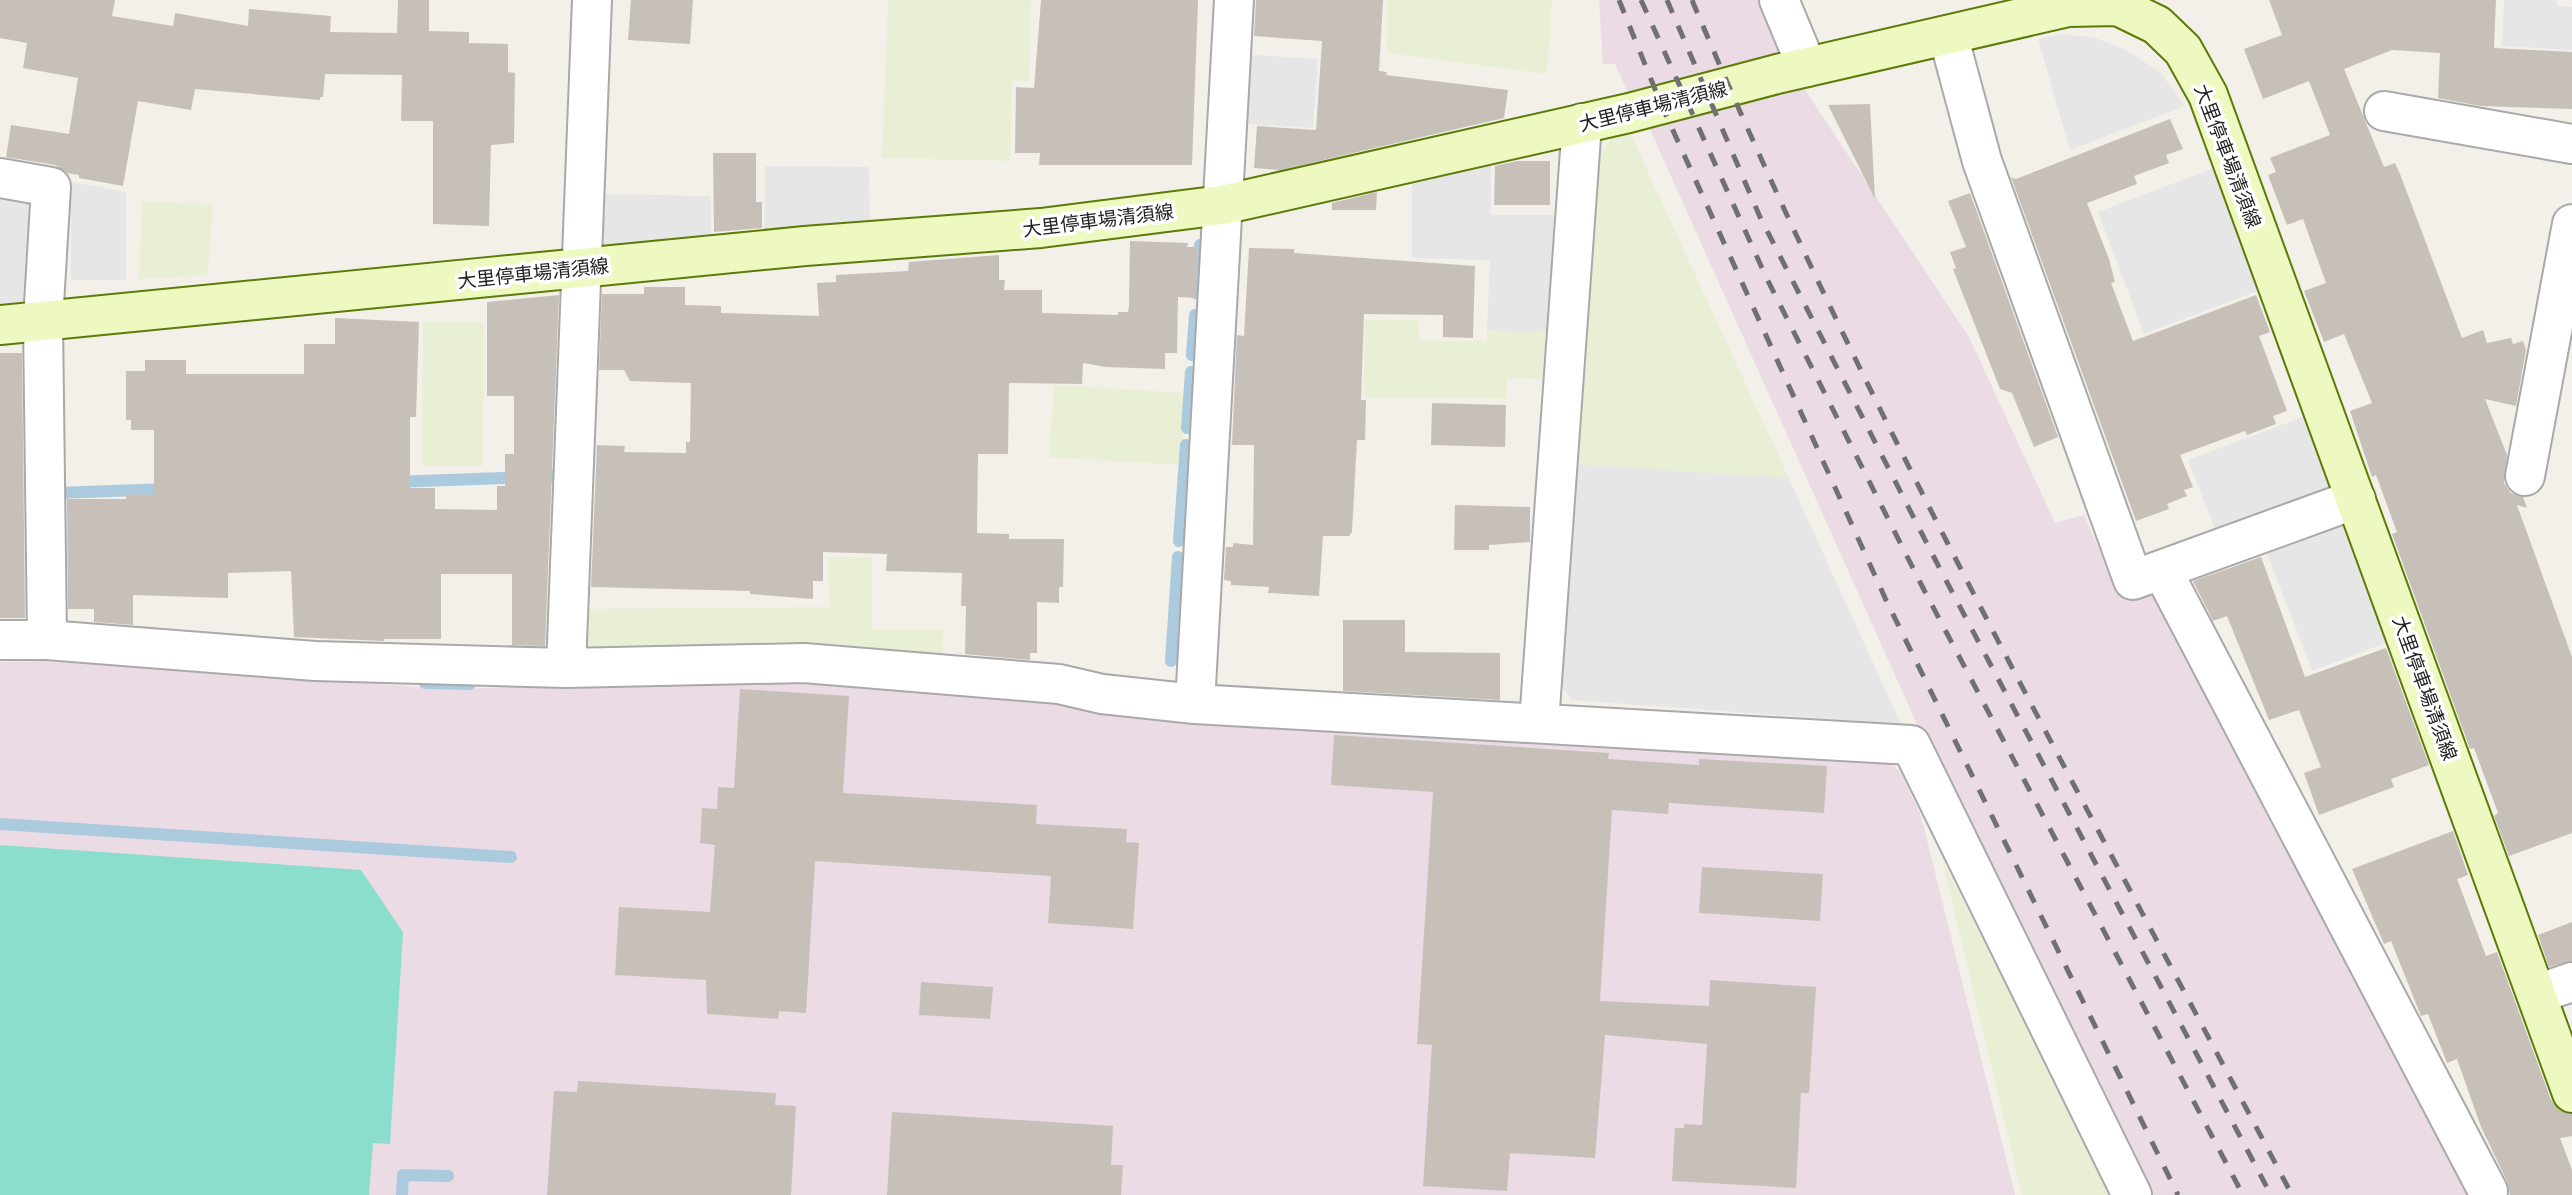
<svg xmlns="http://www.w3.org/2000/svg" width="2572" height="1195" font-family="'Golos Text','Noto Sans JP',sans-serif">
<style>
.industrial{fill:#ebdbe5}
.farmland{fill:#e9efd5}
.pitch{fill:#8adecb}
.parking{fill:#e6e6e6}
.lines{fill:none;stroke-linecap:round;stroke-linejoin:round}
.stream{stroke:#abcade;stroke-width:12}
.building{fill:#c7c0b8}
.minor-casing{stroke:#a9a9a9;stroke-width:42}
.secondary-casing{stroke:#5c7b07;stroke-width:42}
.minor{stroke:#fff;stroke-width:38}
.secondary{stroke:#edf9c0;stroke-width:38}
.rail{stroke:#707070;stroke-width:5;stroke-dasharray:14 14;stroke-linecap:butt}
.labels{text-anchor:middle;stroke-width:7;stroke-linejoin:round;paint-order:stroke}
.street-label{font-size:19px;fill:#222;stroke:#fff}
</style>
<rect width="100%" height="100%" fill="#f2f0e9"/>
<!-- industrial -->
<path class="industrial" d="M 1599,0 L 1759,0 L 1781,53 L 1629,95 L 1615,64 L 1603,64 Z
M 1803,87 L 1969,337 L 2055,523 L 2084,515 L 2120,596 L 2163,586 L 2471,1195 L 2153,1195 L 1956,811 L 1648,125 Z
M 46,661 L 450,689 L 696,682 L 833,684 L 1050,701 L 1090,712 L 1886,761 L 1901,772 L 1921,816 L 2015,1195 L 0,1195 L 0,662 Z"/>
<!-- farmland -->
<path class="farmland" d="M 888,0 L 1031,0 L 1029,81 L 1012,81 L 1010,161 L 882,158 Z
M 1388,0 L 1552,0 L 1547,74 L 1387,53 Z
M 1630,133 L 1789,478 L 1575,464 L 1596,161 L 1613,136 Z
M 142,201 L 213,205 L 208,275 L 139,279 Z
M 1365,320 L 1418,320 L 1419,340 L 1487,341 L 1487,330 L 1547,332 L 1547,379 L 1507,378 L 1507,399 L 1364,397 Z
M 423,322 L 484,322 L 483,466 L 422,466 Z
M 1054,385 L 1185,393 L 1181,465 L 1049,457 Z
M 828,557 L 872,557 L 872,630 L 943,630 L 942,667 L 577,656 L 577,609 L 829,607 Z
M 1942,860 L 2114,1195 L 2022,1195 Z"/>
<!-- pitch -->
<path class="pitch" d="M 0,845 L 361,870 L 403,932 L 390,1144 L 373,1143 L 369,1195 L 0,1195 Z"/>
<!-- parking -->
<path class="parking" d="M 2504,0 L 2557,0 L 2557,6 L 2572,7 L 2572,50 L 2502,46 Z
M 2059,34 L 2093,37 L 2124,49 L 2160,72 L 2185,106 L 2070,150 L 2038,39 Z
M 1240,54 L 1318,59 L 1313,128 L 1234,123 Z
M 1491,165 L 1491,215 L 1555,215 L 1547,332 L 1487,330 L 1490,260 L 1412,258 L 1412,184 Z
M 765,166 L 869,167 L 870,225 L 765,231 Z
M 2214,168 L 2260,290 L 2144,334 L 2098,212 Z
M 71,182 L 126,192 L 126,280 L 71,280 Z
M 0,187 L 39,193 L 34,302 L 0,305 Z
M 602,194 L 711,196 L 711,238 L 602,248 Z
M 2305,416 L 2335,496 L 2219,540 L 2188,460 Z
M 1575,464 L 1789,478 L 1901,724 L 1572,700 L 1559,684 Z
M 2339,514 L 2388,642 L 2312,671 L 2263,543 Z"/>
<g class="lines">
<!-- stream -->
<path class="stream" d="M 1196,293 L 1200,245
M 1192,355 L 1195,315
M 1187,428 L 1191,372
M 393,482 L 557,476
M 56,493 L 169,489
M 1179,541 L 1186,445
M 1171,661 L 1178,557
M 425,683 L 470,684
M 0,824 L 511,857
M 402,1195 L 403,1175 L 448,1176"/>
</g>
<!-- building -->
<path class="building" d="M 0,0 L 115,0 L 112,16 L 173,26 L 175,13 L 248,26 L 249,9 L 331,16 L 330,32 L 397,33 L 398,0 L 429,0 L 429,31 L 469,32 L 469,43 L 508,44 L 508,72 L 515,73 L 514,143 L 491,145 L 489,226 L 433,224 L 433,121 L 401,121 L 402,75 L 325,74 L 323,97 L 320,97 L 320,100 L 195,89 L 191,110 L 138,101 L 123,186 L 79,178 L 79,175 L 67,173 L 55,165 L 6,157 L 11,125 L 69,134 L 78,78 L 23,68 L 27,43 L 0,38 Z
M 631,0 L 693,0 L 690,44 L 628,40 Z
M 1041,0 L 1198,0 L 1192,165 L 1039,165 L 1040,153 L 1015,153 L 1016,87 L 1034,88 Z
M 1256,0 L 1383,0 L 1379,71 L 1387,72 L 1386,75 L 1508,90 L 1504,118 L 1280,170 L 1254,168 L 1257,126 L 1316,130 L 1322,41 L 1254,36 Z
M 2269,0 L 2496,0 L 2494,48 L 2572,52 L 2572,109 L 2480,106 L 2438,98 L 2440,53 L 2392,50 L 2344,69 L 2384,167 L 2395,163 L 2400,174 L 2462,338 L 2483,330 L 2487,343 L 2511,338 L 2513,344 L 2523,341 L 2526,350 L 2516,406 L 2485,399 L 2507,455 L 2504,483 L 2511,493 L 2523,497 L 2527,508 L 2517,505 L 2572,657 L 2572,833 L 2509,856 L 2494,816 L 2498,813 L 2474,748 L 2470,749 L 2392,534 L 2397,532 L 2376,475 L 2372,477 L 2350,411 L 2372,403 L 2344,334 L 2324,342 L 2304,291 L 2326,283 L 2303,219 L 2287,225 L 2268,175 L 2276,172 L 2270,158 L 2330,135 L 2309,81 L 2263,99 L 2244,49 L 2282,35 Z
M 1870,104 L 1875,199 L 1828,105 Z
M 2170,119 L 2183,149 L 2166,155 L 2169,163 L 2134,176 L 2137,184 L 2087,203 L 2109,259 L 2115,282 L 2111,283 L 2133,341 L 2256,295 L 2270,332 L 2259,336 L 2287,411 L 2273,416 L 2276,424 L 2247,435 L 2245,431 L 2180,455 L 2193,487 L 2184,490 L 2187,496 L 2167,504 L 2169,509 L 2136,521 L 2011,177 L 2016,179 Z
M 713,153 L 756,153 L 756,202 L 762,202 L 762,228 L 714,232 Z
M 1517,161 L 1550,161 L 1550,205 L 1494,205 L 1495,166 Z
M 1377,192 L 1376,210 L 1332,210 L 1332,203 Z
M 1970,193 L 2058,437 L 2034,447 L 2012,393 L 2000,389 L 1953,269 L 1956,268 L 1950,252 L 1966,247 L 1948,201 Z
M 1130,241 L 1188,243 L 1187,247 L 1197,247 L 1196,298 L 1178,297 L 1177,353 L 1165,353 L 1165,369 L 1106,367 L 1083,363 L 1082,384 L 1009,383 L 1008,454 L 978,454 L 977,533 L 1009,534 L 1009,539 L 1064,539 L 1063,587 L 1059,587 L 1059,603 L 1037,602 L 1037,653 L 1030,653 L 1030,660 L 965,654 L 966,606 L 961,606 L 962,573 L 886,571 L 887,554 L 823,552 L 823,581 L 813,581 L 813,599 L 750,594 L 750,591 L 591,587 L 597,445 L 625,446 L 624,452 L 686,453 L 686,442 L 690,442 L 691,383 L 630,381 L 624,370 L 599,370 L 602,294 L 644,294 L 644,287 L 685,287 L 685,305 L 721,306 L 721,313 L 819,316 L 817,283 L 836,282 L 836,275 L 908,271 L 909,262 L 999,255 L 999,280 L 1005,280 L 1004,290 L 1042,290 L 1042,313 L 1118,315 L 1118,312 L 1128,312 L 1129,306 Z
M 1249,248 L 1294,249 L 1294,253 L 1475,266 L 1473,338 L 1443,337 L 1443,315 L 1364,314 L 1361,400 L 1366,400 L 1365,440 L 1357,440 L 1352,532 L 1349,536 L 1323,536 L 1319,596 L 1268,593 L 1269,587 L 1231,585 L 1231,581 L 1224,580 L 1226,547 L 1233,547 L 1233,543 L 1253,545 L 1254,445 L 1232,445 L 1237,335 L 1244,336 Z
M 559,295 L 545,646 L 512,645 L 512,574 L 441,574 L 441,639 L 384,639 L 384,641 L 294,637 L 291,571 L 228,573 L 228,598 L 133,595 L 133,625 L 94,622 L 94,609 L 68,609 L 67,499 L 126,499 L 126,494 L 154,495 L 154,430 L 131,430 L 131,420 L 126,420 L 126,371 L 145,371 L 145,360 L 186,360 L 186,374 L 304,374 L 304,344 L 335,344 L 335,318 L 419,322 L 416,417 L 410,417 L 410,488 L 435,488 L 435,509 L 497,510 L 497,486 L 505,486 L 505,454 L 514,454 L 514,396 L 487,396 L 487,302 Z
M 0,353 L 22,353 L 25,618 L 0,618 Z
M 1432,403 L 1506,405 L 1505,447 L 1431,445 Z
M 1455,505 L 1530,507 L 1530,542 L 1489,545 L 1489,550 L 1454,550 Z
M 2261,557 L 2305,677 L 2386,648 L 2429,765 L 2391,779 L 2394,787 L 2319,815 L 2304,773 L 2321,767 L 2299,710 L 2269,720 L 2227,616 L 2213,621 L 2193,581 Z
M 1343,620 L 1405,620 L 1405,652 L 1500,653 L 1500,700 L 1343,691 Z
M 740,689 L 849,696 L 843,793 L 1037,805 L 1036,824 L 1127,829 L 1126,842 L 1139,843 L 1133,929 L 1048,923 L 1051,876 L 815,861 L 806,1013 L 779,1011 L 778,1019 L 707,1014 L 706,980 L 615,975 L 619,907 L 710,912 L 715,845 L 700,843 L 702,808 L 717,809 L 718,787 L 734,788 Z
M 1334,735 L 1609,753 L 1608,759 L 1699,765 L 1699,759 L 1827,766 L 1824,813 L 1669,803 L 1668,814 L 1612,810 L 1600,1001 L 1709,1006 L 1710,980 L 1816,987 L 1809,1093 L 1801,1093 L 1796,1188 L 1672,1181 L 1675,1128 L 1684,1128 L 1684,1124 L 1702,1125 L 1707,1044 L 1605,1035 L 1595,1158 L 1510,1153 L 1507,1191 L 1423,1186 L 1432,1045 L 1417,1044 L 1433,792 L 1331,785 Z
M 2453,831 L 2468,875 L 2457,879 L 2486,956 L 2497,952 L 2551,1100 L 2559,1110 L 2572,1114 L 2572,1136 L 2560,1138 L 2572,1170 L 2572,1195 L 2510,1195 L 2507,1181 L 2481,1127 L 2457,1059 L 2447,1063 L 2428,1014 L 2421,1016 L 2391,941 L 2384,944 L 2352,869 Z
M 1702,867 L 1823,874 L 1820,921 L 1699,913 Z
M 2572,922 L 2572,961 L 2549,967 L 2538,935 Z
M 921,982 L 993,987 L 990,1019 L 919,1015 Z
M 578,1081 L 776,1093 L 775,1105 L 796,1106 L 791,1195 L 547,1195 L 554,1091 L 577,1092 Z
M 892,1112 L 1113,1126 L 1111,1165 L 1123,1165 L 1121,1195 L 887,1195 Z"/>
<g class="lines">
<!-- minor casing -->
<g class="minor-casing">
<path id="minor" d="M 1779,0 L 1807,67
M 1948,35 L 1982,161 L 2133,580 L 2356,499
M 2384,111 L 2572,144
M 0,178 L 51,187 L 43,321 L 47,640
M 2525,476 L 2572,224
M 2162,570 L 2488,1191
M 0,640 L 47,640 L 315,661 L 566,668 L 804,663 L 1059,684 L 1102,694 L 1195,704 L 1911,745 L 2132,1195
M 566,668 L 592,0
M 1195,704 L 1234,0
M 1539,723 L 1582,123
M 2537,994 L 2572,982"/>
</g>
<!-- secondary casing -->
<g class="secondary-casing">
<path id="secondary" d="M 0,325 L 805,246 L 1041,228 L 1222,205 L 1629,113 L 1777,74 L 2068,7 L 2118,6 L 2157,25 L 2183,50 L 2208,95 L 2572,1093"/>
</g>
<!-- minor -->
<use href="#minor" class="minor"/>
<!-- secondary -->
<use href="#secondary" class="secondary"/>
<!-- rail -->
<path class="rail" d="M 1619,0 L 1661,104 L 1886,600 L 2178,1195
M 1641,0 L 1767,279 L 1923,588 L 2243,1195
M 1667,0 L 1760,217 L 1940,569 L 2271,1195
M 1692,0 C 1864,411 2085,801 2292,1195"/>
</g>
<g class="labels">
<!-- street labels -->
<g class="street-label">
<text transform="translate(1653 106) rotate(-14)" y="7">大里停車場清須線</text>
<text transform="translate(2228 156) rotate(69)" y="7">大里停車場清須線</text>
<text transform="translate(1098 220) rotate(-7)" y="7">大里停車場清須線</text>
<text transform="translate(533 273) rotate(-6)" y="7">大里停車場清須線</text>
<text transform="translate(2425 688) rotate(70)" y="7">大里停車場清須線</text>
</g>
</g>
</svg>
